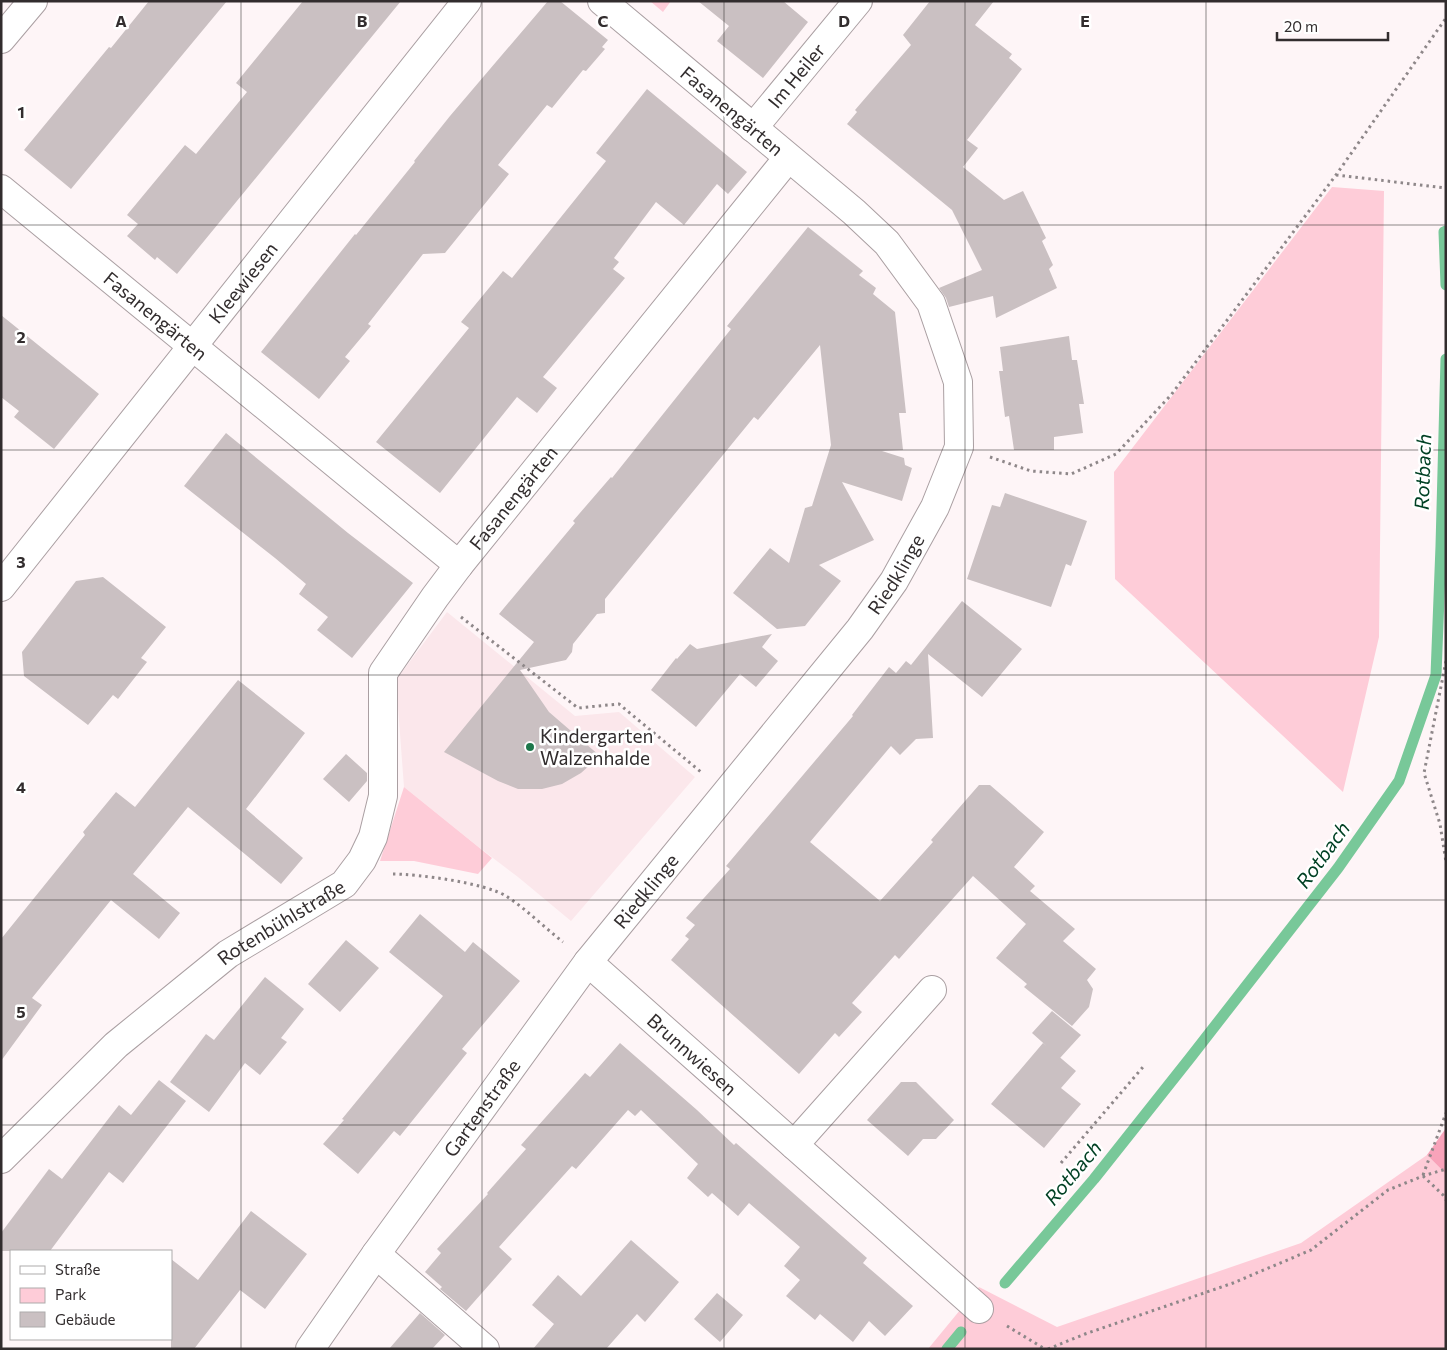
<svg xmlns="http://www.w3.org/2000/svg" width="1447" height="1350" font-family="Commissioner,sans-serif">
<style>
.built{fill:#fbe7eb}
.green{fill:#feccd8}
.forest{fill:#f8a3ba}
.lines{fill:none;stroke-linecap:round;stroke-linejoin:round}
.stream{stroke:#78c899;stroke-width:11}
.building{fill:#cac0c2}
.street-casing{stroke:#aa9fa2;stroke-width:30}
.path{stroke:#8e8789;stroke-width:3;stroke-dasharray:2.5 4;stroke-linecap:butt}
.street{stroke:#fff;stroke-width:28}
.grid{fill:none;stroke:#322d2e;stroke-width:1;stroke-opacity:0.55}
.poi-dot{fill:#1e774b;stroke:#fff;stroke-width:2}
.labels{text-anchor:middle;stroke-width:5;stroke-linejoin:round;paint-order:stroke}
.street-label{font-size:19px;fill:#322d2e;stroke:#fff}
.poi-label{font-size:19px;fill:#322d2e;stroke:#fff;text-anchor:start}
.water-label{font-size:20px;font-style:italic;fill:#004124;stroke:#fff}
.grid-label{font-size:16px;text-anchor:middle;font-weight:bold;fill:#322d2e;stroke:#fff;stroke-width:5;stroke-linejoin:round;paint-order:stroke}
</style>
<rect width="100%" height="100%" fill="#fef5f7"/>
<!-- built -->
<path class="built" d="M 447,612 L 575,716 L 619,712 L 695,777 L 571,921 L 518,877 L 476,845 L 404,787 L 396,680 Z"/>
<!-- green -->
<path class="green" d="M 650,1 L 671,1 L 663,12 Z
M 1332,187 L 1384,191 L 1379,637 L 1343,792 L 1115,579 L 1114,472 Z
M 404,787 L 492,858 L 478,874 L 414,861 L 380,861 Z
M 1427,1155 L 1446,1174 L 1446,1349 L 928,1349 L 979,1287 L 1057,1327 L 1301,1243 Z"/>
<!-- forest -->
<path class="forest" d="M 1446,1128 L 1446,1174 L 1427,1155 Z"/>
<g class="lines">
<!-- stream -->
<path class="stream" d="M 1446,231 L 1444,232 L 1446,285
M 1005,1283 L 1094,1179 L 1190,1058 L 1338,868 L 1399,781 L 1436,675 L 1441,546 L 1446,359
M 947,1349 L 961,1332"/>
</g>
<!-- building -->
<path class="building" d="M 149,1 L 227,1 L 71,189 L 24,150 L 109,47 L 111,48 Z
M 303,1 L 401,1 L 177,274 L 157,257 L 155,260 L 127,236 L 138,224 L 127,215 L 185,145 L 196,154 L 247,92 L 236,83 Z
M 548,1 L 560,1 L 608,40 L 602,47 L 605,49 L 586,71 L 583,70 L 552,108 L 547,105 L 498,165 L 509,174 L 445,253 L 423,254 L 368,324 L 371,326 L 345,357 L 350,361 L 319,399 L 261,352 L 355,234 L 356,235 L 415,162 L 414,161 L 450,116 Z
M 698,1 L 783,1 L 808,22 L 763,78 L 717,41 L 729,26 Z
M 930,1 L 994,1 L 975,25 L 1012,54 L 1009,58 L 1022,69 L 967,140 L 978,148 L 963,167 L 1004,200 L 1023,191 L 1046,238 L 1042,241 L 1053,265 L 1049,269 L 1057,288 L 996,318 L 993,296 L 949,307 L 946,298 L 939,288 L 982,270 L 952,210 L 847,124 L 857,112 L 855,110 L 911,45 L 903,35 Z
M 647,89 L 747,172 L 728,194 L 717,184 L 684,225 L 656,202 L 614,258 L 619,262 L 613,269 L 625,278 L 543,377 L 557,388 L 537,413 L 517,397 L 440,493 L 376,442 L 469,328 L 461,322 L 503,271 L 512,278 L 606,161 L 596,153 Z
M 808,227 L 863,271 L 859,275 L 876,288 L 873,294 L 895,312 L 906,413 L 899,413 L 903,450 L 882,451 L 904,458 L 905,465 L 912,468 L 902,501 L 842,482 L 874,540 L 819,565 L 841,581 L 805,626 L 777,629 L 733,593 L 770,548 L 789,563 L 805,508 L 812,506 L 831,445 L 820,345 L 758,420 L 754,417 L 605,599 L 605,613 L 597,614 L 573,644 L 572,652 L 566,660 L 520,670 L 549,712 L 600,756 L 581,773 L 562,784 L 542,789 L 518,789 L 498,781 L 444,752 L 534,642 L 499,614 L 575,523 L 573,521 L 611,477 L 612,478 L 731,329 L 727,326 Z
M 1,315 L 99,394 L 54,449 L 14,417 L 19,411 L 1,397 Z
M 1069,336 L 1072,360 L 1077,360 L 1084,404 L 1079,404 L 1083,433 L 1054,437 L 1054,450 L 1014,450 L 1009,416 L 1005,417 L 999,371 L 1003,371 L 1000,347 Z
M 226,433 L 348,533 L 413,583 L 352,658 L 317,630 L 328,617 L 299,594 L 306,584 L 275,558 L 184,486 Z
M 1005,493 L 1087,521 L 1071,566 L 1066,564 L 1051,607 L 967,579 L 992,505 L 1000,507 Z
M 103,577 L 166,627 L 141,658 L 147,662 L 118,699 L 113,695 L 88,725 L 24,676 L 22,652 L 76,581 Z
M 962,601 L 1022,649 L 982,697 L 928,654 L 933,738 L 916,739 L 900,755 L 891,746 L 810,842 L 880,901 L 933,842 L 931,840 L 979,785 L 990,785 L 1044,832 L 1014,867 L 1035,886 L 1030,891 L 1075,929 L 1063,941 L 1096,969 L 1087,980 L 1093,989 L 1089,1007 L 1072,1026 L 1024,987 L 1027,984 L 996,958 L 1026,924 L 973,876 L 899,959 L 895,955 L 852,1003 L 862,1012 L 839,1037 L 835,1033 L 799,1074 L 671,960 L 689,939 L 685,936 L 695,925 L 686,918 L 730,869 L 726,866 L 853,716 L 852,715 L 889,667 L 896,673 L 906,661 L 911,665 Z
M 772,634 L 762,647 L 778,661 L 756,687 L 740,674 L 696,727 L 651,690 L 676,658 L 677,659 L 690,644 L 697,649 Z
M 238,680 L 305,733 L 246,809 L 303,858 L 281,884 L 188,807 L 133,874 L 180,913 L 159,939 L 111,900 L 32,998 L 42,1005 L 1,1061 L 1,939 L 85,835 L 83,832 L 116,792 L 135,807 Z
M 346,754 L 367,773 L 367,781 L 349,802 L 323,779 Z
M 420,914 L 465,952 L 473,942 L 520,981 L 462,1049 L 467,1053 L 400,1136 L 394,1131 L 358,1174 L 323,1144 L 344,1120 L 342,1119 L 443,996 L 389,952 Z
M 346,940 L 379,968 L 340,1012 L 308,984 Z
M 265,977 L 304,1009 L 281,1038 L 287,1042 L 260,1075 L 245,1063 L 209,1112 L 170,1082 L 206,1034 L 214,1040 Z
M 1052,1011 L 1081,1035 L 1060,1058 L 1032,1033 Z
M 620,1043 L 697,1110 L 734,1145 L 736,1143 L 867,1258 L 863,1263 L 913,1306 L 885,1336 L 869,1321 L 853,1342 L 820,1314 L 815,1320 L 786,1296 L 800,1280 L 784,1266 L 800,1247 L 749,1203 L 738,1216 L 712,1193 L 708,1197 L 687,1178 L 698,1164 L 641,1110 L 635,1116 L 628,1110 L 576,1169 L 572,1166 L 499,1247 L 512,1259 L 466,1311 L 440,1289 L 442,1287 L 425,1272 L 441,1253 L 437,1249 L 488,1194 L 487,1193 L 526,1149 L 521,1145 L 585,1073 L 590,1077 Z
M 1043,1043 L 1076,1071 L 1061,1088 L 1081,1104 L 1044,1148 L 991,1104 Z
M 159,1080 L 186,1101 L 123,1183 L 109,1172 L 50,1251 L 1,1251 L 1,1233 L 49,1169 L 62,1179 L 119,1105 L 131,1115 Z
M 901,1082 L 916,1082 L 954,1120 L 936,1139 L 923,1139 L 908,1156 L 867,1120 Z
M 251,1211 L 307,1254 L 265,1309 L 240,1290 L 194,1349 L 171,1349 L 171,1259 L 198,1280 Z
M 631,1240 L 679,1282 L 645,1322 L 637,1314 L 606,1349 L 533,1349 L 554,1324 L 532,1305 L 558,1275 L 581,1296 Z
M 717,1293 L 743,1315 L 720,1342 L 694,1319 Z
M 420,1313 L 445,1335 L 432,1349 L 389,1349 Z"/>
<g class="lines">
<!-- street casing -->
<g class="street-casing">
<g id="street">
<path d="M 1,39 L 33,1"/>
<path id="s1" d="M 753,128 L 858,1"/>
<path id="s2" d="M 1,189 L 459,565"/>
<path id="s3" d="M 1,587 L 467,1"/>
<path id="s4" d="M 588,962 L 794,1145 L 932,990"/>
<path d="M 794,1145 L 979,1309"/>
<path id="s5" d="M 1,1159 L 116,1045 L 228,954 L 344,884 L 362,860 L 373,837 L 383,796 L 383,673 L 435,597 L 459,565 L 788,158"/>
<path d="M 376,1254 L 485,1349"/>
<path id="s6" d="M 310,1349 L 376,1254 L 588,962 L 860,629 L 894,581 L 935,507 L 959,447 L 958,382 L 931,303 L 887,243 L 854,212 L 602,1"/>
</g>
</g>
<!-- path -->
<path class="path" d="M 1336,175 L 1446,188
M 990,457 L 1031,471 L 1071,474 L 1116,454 L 1171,395 L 1336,175 L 1446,18
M 461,617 L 578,708 L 619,704 L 701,772
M 1446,661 L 1424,773 L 1440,824 L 1446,862
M 393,874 C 418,874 485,883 506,896 C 526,909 544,927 563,942
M 1061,1163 L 1143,1067
M 1423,1175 L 1446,1113
M 1423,1176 L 1443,1195 L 1446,1200
M 1007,1326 L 1045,1349
M 1048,1349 L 1085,1334 L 1233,1283 L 1311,1250 L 1388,1190 L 1423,1176 L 1446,1169"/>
<!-- street -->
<use href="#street" class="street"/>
</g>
<!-- grid -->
<path class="grid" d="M 241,1 L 241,1349M 482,1 L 482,1349M 724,1 L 724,1349M 965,1 L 965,1349M 1206,1 L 1206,1349M 1,225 L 1446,225M 1,450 L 1446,450M 1,675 L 1446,675M 1,900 L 1446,900M 1,1125 L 1446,1125"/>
<!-- markers -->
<circle class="poi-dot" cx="530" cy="747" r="5"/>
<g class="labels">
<!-- street labels -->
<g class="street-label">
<text dy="7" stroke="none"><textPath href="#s1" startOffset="68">Im Heiler</textPath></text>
<text transform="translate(732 111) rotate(40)" y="7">Fasanengärten</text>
<text dy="7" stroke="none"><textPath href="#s3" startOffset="389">Kleewiesen</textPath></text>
<text dy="7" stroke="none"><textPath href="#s2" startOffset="200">Fasanengärten</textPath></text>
<text dy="7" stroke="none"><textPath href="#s5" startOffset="881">Fasanengärten</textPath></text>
<text dy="7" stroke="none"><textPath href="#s6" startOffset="972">Riedklinge</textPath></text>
<text dy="7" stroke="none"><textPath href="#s6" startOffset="568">Riedklinge</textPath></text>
<text dy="7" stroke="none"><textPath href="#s5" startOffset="368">Rotenbühlstraße</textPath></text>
<text dy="7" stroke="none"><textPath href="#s4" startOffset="139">Brunnwiesen</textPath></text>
<text dy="7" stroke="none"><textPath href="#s6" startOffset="296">Gartenstraße</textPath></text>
</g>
<!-- poi labels -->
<g class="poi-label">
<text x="540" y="743">Kindergarten<tspan x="540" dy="22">Walzenhalde</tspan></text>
</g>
<!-- water labels -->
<g class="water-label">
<text transform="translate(1423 472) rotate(-88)" y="7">Rotbach</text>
<text transform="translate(1323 855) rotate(-54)" y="7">Rotbach</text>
<text transform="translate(1073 1173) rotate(-50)" y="7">Rotbach</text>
</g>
</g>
<g class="grid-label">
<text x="121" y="27">A</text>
<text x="362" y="27">B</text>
<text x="603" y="27">C</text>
<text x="844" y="27">D</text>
<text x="1085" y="27">E</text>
<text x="21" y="118">1</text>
<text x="21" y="343">2</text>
<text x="21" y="568">3</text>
<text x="21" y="793">4</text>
<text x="21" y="1018">5</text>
</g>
<!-- border -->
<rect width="1447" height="1350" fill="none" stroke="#322d2e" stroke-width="5"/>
<!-- legend -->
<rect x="10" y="1250" width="162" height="90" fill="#ffffff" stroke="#adabab"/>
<rect x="20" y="1266" width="25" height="8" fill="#ffffff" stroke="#adabab"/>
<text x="55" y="1275" font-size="15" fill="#322d2e">Straße</text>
<rect x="20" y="1288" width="25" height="15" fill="#feccd8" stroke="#adabab"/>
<text x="55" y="1300" font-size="15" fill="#322d2e">Park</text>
<rect x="20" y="1312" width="25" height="15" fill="#cac0c2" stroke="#adabab"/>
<text x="55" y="1325" font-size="15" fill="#322d2e">Gebäude</text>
<!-- scale -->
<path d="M1277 32v8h111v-8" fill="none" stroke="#322d2e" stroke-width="2.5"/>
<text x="1284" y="32" font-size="15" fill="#322d2e" stroke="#ffffff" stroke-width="4" paint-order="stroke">20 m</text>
</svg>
